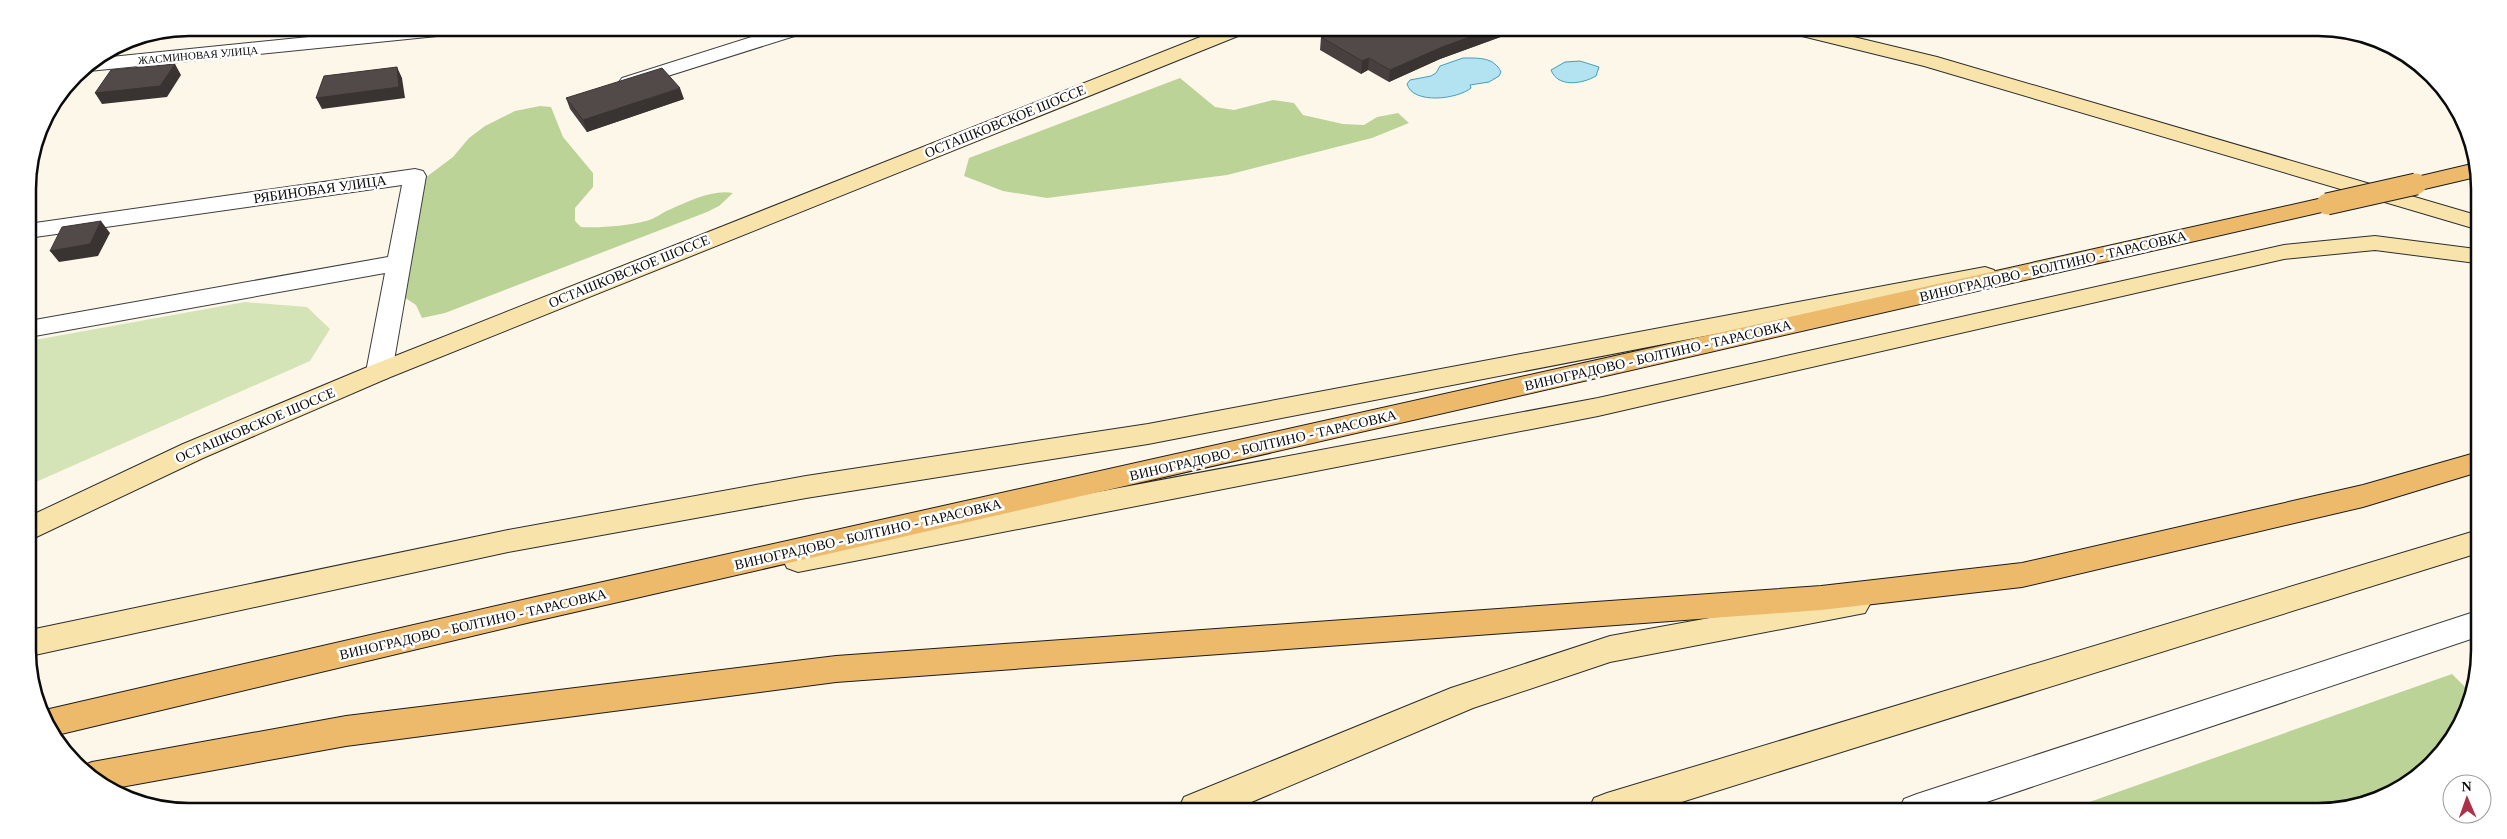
<svg xmlns="http://www.w3.org/2000/svg" width="2507" height="839" font-family="'Times New Roman',serif">
<style>
.green{fill:#d5e4b7}
.forest{fill:#bcd398}
.water{fill:#b3e2f0;stroke:#40a1c1}
.lines{fill:none;stroke-linecap:round;stroke-linejoin:round}
.minor-casing{stroke:#3e3e3e;stroke-width:2}
.secondary-casing{stroke:#2d2d2d;stroke-width:2}
.primary-casing{stroke:#1c1c1c;stroke-width:2}
.minor{fill:#fff;fill-rule:evenodd}
.secondary{fill:#f8e4aa;fill-rule:evenodd}
.primary{fill:#edb96a;fill-rule:evenodd}
.primary-bridge-casing{stroke:#1c1c1c;stroke-width:23;stroke-linecap:butt}
.primary-bridge{stroke:#edb96a;stroke-width:21}
.wall{fill:#47403e}
.shaded-wall{fill:#393432}
.building{fill:#524a48;stroke:#393432}
.labels{text-anchor:middle;stroke-width:5;stroke-linejoin:round;paint-order:stroke}
.far-street-label{font-size:11px;fill:#0b0b0b;stroke:#fff}
.street-label{font-size:14px;fill:#0b0b0b;stroke:#fff}
.rim{fill:none;stroke:#0b0b0b;stroke-width:2.5}
</style>
<rect width="100%" height="100%" fill="#fdf7ea"/>
<!-- green -->
<path class="green" d="M 245,302 L 307,307 L 330,329 L 310,361 L 29,485 L 29,341 Z"/>
<!-- forest -->
<path class="forest" d="M 1180,78 L 1215,107 L 1234,110 L 1273,100 L 1294,103 L 1303,115 L 1343,124 L 1364,125 L 1377,117 L 1398,113 L 1409,123 L 1372,138 L 1227,175 L 1047,198 L 1003,191 L 964,176 L 969,158 Z
M 540,106 L 551,107 L 563,137 L 593,173 L 593,187 L 575,208 L 575,221 L 581,227 C 602,228 626,226 646,221 C 655,219 663,212 671,209 C 689,201 713,189 733,193 L 719,206 L 707,212 L 445,313 L 422,318 L 416,305 L 387,286 L 425,178 L 453,157 L 469,138 L 485,126 L 515,111 Z
M 2452,674 L 2473,695 L 2452,740 L 2416,778 L 2370,803 L 2328,811 L 2064,811 Z"/>
<!-- water -->
<path class="water" d="M 1463,58 C 1479,58 1494,57 1501,72 L 1499,76 L 1489,82 L 1470,85 L 1471,88 C 1458,99 1413,105 1407,84 L 1410,80 L 1431,76 L 1436,73 L 1440,66 Z
M 1580,61 L 1599,67 L 1596,76 C 1582,84 1558,88 1551,70 L 1565,62 Z"/>
<g class="lines">
<!-- minor casing -->
<g class="minor-casing">
<path id="minor" d="M 398,28 L 467,28 L 464,32 L 457,34 L 89,71 L 83,70 L 101,58 Z
M 777,29 L 807,29 L 804,33 L 636,86 L 629,88 L 622,86 L 619,82 L 622,78 Z
M 415,169 L 423,171 L 426,176 L 392,372 L 388,378 L 379,381 L 370,378 L 366,372 L 385,273 L 29,337 L 29,321 L 388,257 L 402,185 L 28,238 L 28,224 Z
M 2474,612 L 2474,638 L 1963,810 L 1899,810 L 1904,799 L 1917,794 Z"/>
</g>
<!-- secondary casing -->
<g class="secondary-casing">
<path id="secondary" d="M 1218,30 L 1246,30 L 1243,34 L 388,378 L 203,458 L 30,540 L 30,516 L 183,444 L 370,366 Z
M 1799,32 L 1833,32 L 1937,57 L 2476,215 L 2476,229 L 1924,66 L 1802,36 Z
M 2375,236 L 2476,249 L 2476,263 L 2375,250 L 2284,259 L 1598,416 L 798,572 L 787,568 L 783,560 L 787,552 L 798,548 L 1598,398 L 2284,245 Z
M 1985,267 L 1994,270 L 1997,275 L 1994,280 L 1148,444 L 806,498 L 508,552 L 30,656 L 30,630 L 508,530 L 806,476 L 1148,424 Z
M 2475,531 L 2475,554 L 1656,810 L 1589,809 L 1594,798 L 1607,793 Z
M 1854,592 L 1865,595 L 1870,604 L 1865,613 L 1610,662 L 1473,708 L 1235,809 L 1179,808 L 1184,797 L 1451,688 L 1610,636 Z"/>
</g>
<!-- primary casing -->
<g class="primary-casing">
<path id="primary" d="M 2476,163 L 2476,177 L 2416,191 L 2408,189 L 2405,184 L 2408,179 Z
M 2327,197 L 2335,199 L 2339,204 L 2335,209 L 531,622 L 57,735 L 45,710 L 531,598 Z
M 2475,453 L 2475,473 L 2363,507 L 2022,587 L 1821,610 L 836,682 L 346,746 L 110,789 L 100,784 L 79,767 L 92,762 L 346,716 L 836,656 L 1821,586 L 2022,563 L 2363,485 Z"/>
</g>
<!-- minor -->
<use href="#minor" class="minor"/>
<!-- secondary -->
<use href="#secondary" class="secondary"/>
<!-- primary -->
<use href="#primary" class="primary"/>
<!-- primary-bridge casing -->
<g class="primary-bridge-casing">
<path id="primary-bridge" d="M 2327,204 L 2416,184"/>
</g>
<!-- primary-bridge -->
<use href="#primary-bridge" class="primary-bridge"/>
</g>
<!-- wall -->
<path class="wall" d="M 1337,30 L 1517,31 L 1440,59 L 1389,82 L 1368,70 L 1361,74 L 1320,50 L 1321,37 Z
M 566,98 L 684,99 L 587,132 L 570,109 Z"/>
<!-- shaded-wall -->
<path class="shaded-wall" d="M 1486,31 L 1517,31 L 1440,59 L 1389,82 L 1390,70 L 1442,47 Z
M 1369,58 L 1368,70 L 1361,74 L 1362,61 Z
M 175,64 L 181,75 L 167,97 L 102,104 L 95,93 Z
M 397,67 L 402,78 L 405,98 L 322,109 L 316,98 Z
M 680,88 L 684,99 L 587,132 L 583,120 Z
M 35,148 L 40,155 L 30,170 Z
M 101,221 L 110,233 L 98,256 L 59,262 L 50,251 Z"/>
<!-- building -->
<path class="building" d="M 1337,30 L 1486,31 L 1442,47 L 1390,70 L 1369,58 L 1362,61 L 1321,37 Z
M 175,64 L 160,86 L 95,93 L 111,70 Z
M 397,67 L 399,87 L 316,98 L 324,76 Z
M 662,68 L 680,88 L 583,120 L 566,98 Z
M 101,221 L 90,244 L 50,251 L 62,227 Z"/>
<g class="labels">
<!-- far-street labels -->
<g class="far-street-label">
<text transform="translate(198 55) rotate(-5)" y="4">ЖАСМИНОВАЯ УЛИЦА</text>
</g>
<!-- street labels -->
<g class="street-label">
<text transform="translate(1005 121) rotate(-22)" y="5">ОСТАШКОВСКОЕ ШОССЕ</text>
<text transform="translate(320 189) rotate(-8)" y="5">РЯБИНОВАЯ УЛИЦА</text>
<text transform="translate(2053 266) rotate(-13)" y="5">ВИНОГРАДОВО - БОЛТИНО - ТАРАСОВКА</text>
<text transform="translate(629 271) rotate(-22)" y="5">ОСТАШКОВСКОЕ ШОССЕ</text>
<text transform="translate(1658 355) rotate(-13)" y="5">ВИНОГРАДОВО - БОЛТИНО - ТАРАСОВКА</text>
<text transform="translate(255 425) rotate(-23)" y="5">ОСТАШКОВСКОЕ ШОССЕ</text>
<text transform="translate(1263 445) rotate(-13)" y="5">ВИНОГРАДОВО - БОЛТИНО - ТАРАСОВКА</text>
<text transform="translate(868 534) rotate(-13)" y="5">ВИНОГРАДОВО - БОЛТИНО - ТАРАСОВКА</text>
<text transform="translate(473 624) rotate(-13)" y="5">ВИНОГРАДОВО - БОЛТИНО - ТАРАСОВКА</text>
</g>
</g>
<!-- crop -->
<path d="M0 0H2507V839H0ZM189 36H2318A153 153 0 0 1 2471 189V650A153 153 0 0 1 2318 803H189A153 153 0 0 1 36 650V189A153 153 0 0 1 189 36Z" fill="#fff" fill-rule="evenodd"/>
<path class="rim" d="M189 36H2318A153 153 0 0 1 2471 189V650A153 153 0 0 1 2318 803H189A153 153 0 0 1 36 650V189A153 153 0 0 1 189 36Z"/>
<!-- north arrow -->
<g transform="translate(2467 799) rotate(358)"><circle r="24" fill="#ffffff" stroke="#9d9d9d"/>
<path d="M0-4L9 19L0 12L-9 19Z" fill="#ae2f48"/>
<text y="-8" font-size="14" font-weight="bold" text-anchor="middle" fill="#0b0b0b">N</text>
</g>
</svg>
